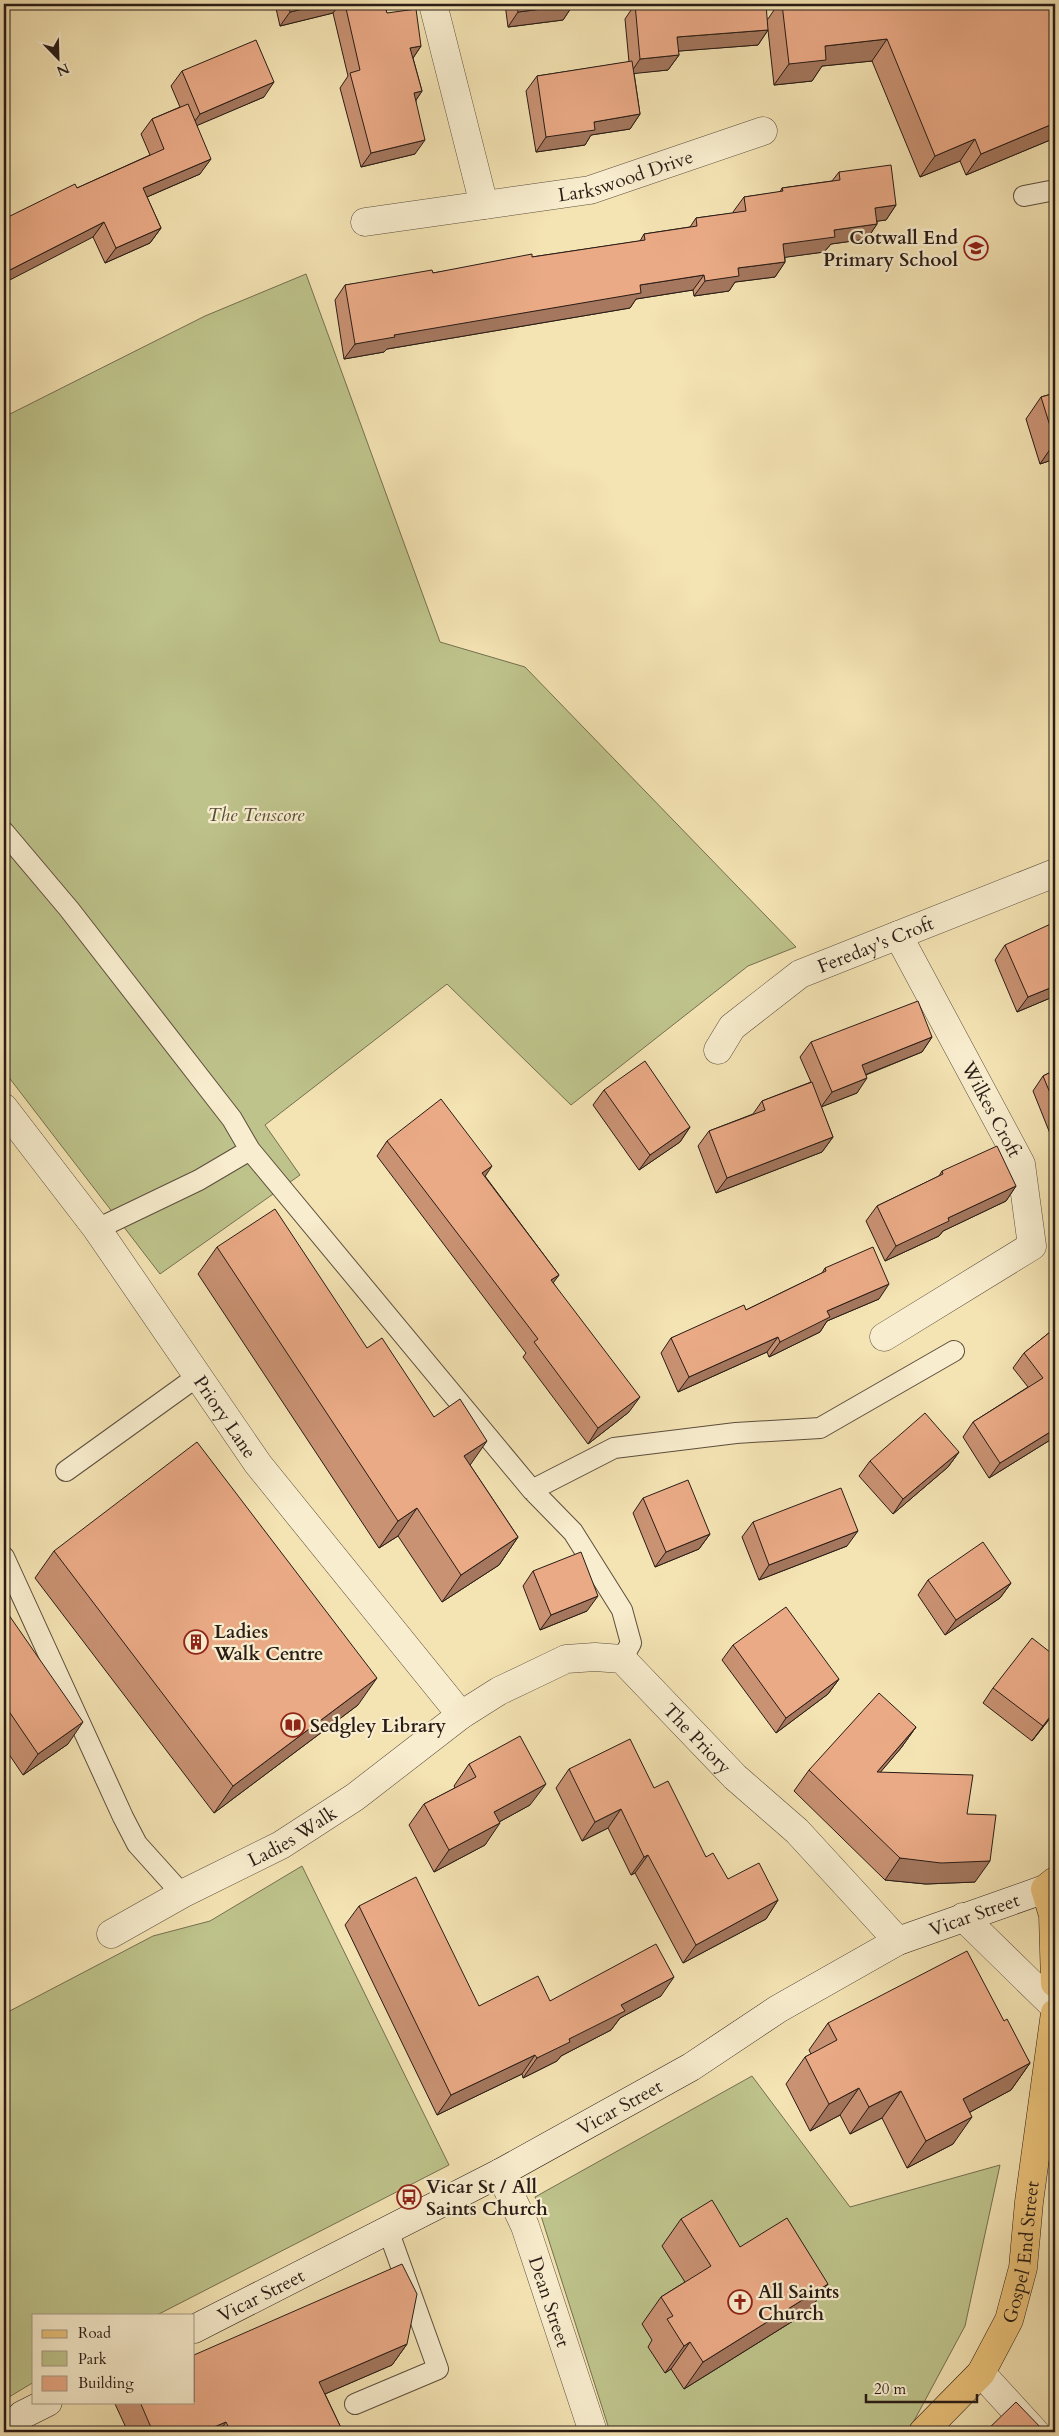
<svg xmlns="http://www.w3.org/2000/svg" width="1059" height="2436" font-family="Cardo,serif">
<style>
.green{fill:#bec38b;stroke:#747050}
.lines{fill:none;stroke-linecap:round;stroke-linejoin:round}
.service-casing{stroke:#5c4e3d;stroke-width:22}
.minor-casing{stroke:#5c4e3d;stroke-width:29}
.tertiary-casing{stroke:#5c4e3d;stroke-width:29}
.secondary-casing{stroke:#291c16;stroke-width:29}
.primary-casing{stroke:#291c16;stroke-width:29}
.service{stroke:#f8edce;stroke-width:20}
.minor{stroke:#f8edce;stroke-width:28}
.tertiary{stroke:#f8edce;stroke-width:28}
.secondary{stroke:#f8edce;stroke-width:28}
.primary{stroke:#eac27a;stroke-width:28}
.wall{fill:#c99273;stroke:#291c16}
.shaded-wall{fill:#a4775e;stroke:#291c16}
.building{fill:#eaaa86;stroke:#291c16}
.labels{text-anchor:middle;stroke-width:4.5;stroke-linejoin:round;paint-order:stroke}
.street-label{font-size:19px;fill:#291c16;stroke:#f8edce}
.poi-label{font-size:19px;font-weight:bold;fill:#291c16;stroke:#f8edce;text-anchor:start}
.park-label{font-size:19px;font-style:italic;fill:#564e39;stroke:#f8edce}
</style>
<rect width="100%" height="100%" fill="#f4e3b3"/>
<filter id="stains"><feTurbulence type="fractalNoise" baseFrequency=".004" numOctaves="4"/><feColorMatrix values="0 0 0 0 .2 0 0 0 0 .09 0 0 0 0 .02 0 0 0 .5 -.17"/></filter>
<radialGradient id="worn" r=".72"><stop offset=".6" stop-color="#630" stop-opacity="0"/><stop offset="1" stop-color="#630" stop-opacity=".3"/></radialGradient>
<!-- green -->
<path class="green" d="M 306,274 L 440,642 L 525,667 L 796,947 L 748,966 L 571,1105 L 447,984 L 265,1125 L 300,1175 L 160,1274 L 4,1071 L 4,417 L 205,316 Z
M 302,1866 L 449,2165 L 157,2315 L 34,2315 L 34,2382 L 4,2400 L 4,2014 L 153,1936 L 210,1921 Z
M 752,2076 L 850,2207 L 1000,2165 L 965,2326 L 908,2432 L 610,2432 L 535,2197 Z"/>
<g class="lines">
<!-- service casing -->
<g class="service-casing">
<path id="service" d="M 1024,196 L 1055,190
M 4,832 L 69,909 L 232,1119 L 250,1150 L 532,1490 L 573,1532 L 622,1610 L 631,1643 L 622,1659
M 97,1229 L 199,1180 L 250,1150
M 66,1471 L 198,1376
M 532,1490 L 614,1448 L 736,1433 L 820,1428 L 954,1351
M 4,1557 L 123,1817 L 137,1844 L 182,1894
M 355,2404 L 438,2369 L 388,2230"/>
</g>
<!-- minor casing -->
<g class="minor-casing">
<g id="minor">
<path d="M 433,4 L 484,205"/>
<path id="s1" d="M 365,222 L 590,190 L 763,131"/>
<path id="s2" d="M 718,1050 L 732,1027 L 800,974 L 1055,873"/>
<path id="s3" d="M 4,1108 L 97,1229 L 258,1464 L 461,1715"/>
<path d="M 884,1337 L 1032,1246 L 1021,1164 L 898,935"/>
<path id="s4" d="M 111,1934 L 182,1894 L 281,1845 L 355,1797 L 461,1715 L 499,1691 L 566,1659 L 595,1657 L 622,1659 L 735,1777 L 797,1831 L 898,1941"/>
<path id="s5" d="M 500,2173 L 525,2226 L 593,2432"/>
<path d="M 981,2373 L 1035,2432"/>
</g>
</g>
<!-- tertiary casing -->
<g class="tertiary-casing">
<path id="tertiary" d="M 963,1917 L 1055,2007"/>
</g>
<!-- secondary casing -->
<g class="secondary-casing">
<g id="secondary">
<path id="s6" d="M 194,2329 L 500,2173 L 691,2067 L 778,2009 L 898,1941 L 1045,1889"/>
<path d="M 6,2432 L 22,2415 L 48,2402"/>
</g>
</g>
<!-- primary casing -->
<g class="primary-casing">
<g id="primary">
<path d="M 1055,1881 L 1045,1889 L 1053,1915 L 1055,1983"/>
<path id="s7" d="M 923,2432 L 981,2373 L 1009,2320 L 1023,2268 L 1029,2202 L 1055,2013"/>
</g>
</g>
<!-- service -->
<use href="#service" class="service"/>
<!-- minor -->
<use href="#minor" class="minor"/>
<!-- tertiary -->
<use href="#tertiary" class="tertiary"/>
<!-- secondary -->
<use href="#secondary" class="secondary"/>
<!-- primary -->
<use href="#primary" class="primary"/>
</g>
<!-- wall -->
<path class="wall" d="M 275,4 L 384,4 L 387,13 L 421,46 L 413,58 L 422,91 L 416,100 L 415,154 L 361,167 L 340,88 L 348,76 L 333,13 L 280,26 Z
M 505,4 L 573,4 L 573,5 L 563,20 L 508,27 Z
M 635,4 L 768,19 L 778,4 L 821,4 L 821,7 L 853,4 L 1055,138 L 966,175 L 960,161 L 920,177 L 872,61 L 822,66 L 812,81 L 774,85 L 768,30 L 758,45 L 678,51 L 679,55 L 668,70 L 634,73 L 640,114 L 630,129 L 591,135 L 585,145 L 536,152 L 526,91 L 537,76 L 629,62 L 625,19 Z
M 182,71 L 264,97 L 197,125 L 200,174 L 147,197 L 161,228 L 150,243 L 105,263 L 93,237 L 77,188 L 150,155 L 141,134 L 152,119 L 180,107 L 171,86 Z
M 839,172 L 896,205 L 886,220 L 877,221 L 877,224 L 867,239 L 831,244 L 824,252 L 785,257 L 785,262 L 775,277 L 735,282 L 729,291 L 694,296 L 693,290 L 636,299 L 630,308 L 387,349 L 384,352 L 344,359 L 335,300 L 345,285 L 433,273 L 532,257 L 640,241 L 644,234 L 690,227 L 696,218 L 734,213 L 733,212 L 744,197 L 780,192 L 782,188 L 832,181 Z
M 1055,393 L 1055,459 L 1040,464 L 1026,419 L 1041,397 Z
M 1005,945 L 1055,996 L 1017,1012 L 995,960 Z
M 932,1037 L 922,1052 L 866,1075 L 857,1093 L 821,1107 L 833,1137 L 822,1152 L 716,1193 L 698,1146 L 709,1131 L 753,1114 L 762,1101 L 811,1082 L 800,1057 L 811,1042 Z
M 1055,1070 L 1055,1146 L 1033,1091 L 1043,1076 Z
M 604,1090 L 690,1127 L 680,1142 L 639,1170 L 593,1105 Z
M 387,1141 L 485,1176 L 559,1275 L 553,1282 L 629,1412 L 588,1444 L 523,1357 L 526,1353 L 377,1156 Z
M 942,1171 L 1016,1186 L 1006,1201 L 943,1231 L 939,1236 L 885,1261 L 866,1221 L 877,1206 L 939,1176 Z
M 217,1247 L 367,1348 L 434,1417 L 470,1465 L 518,1537 L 499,1565 L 442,1602 L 398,1536 L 379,1548 L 198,1274 Z
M 825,1268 L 879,1299 L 827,1321 L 820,1332 L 769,1357 L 767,1352 L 678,1392 L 661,1353 L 671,1338 L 746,1310 L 822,1273 Z
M 1055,1328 L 1055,1437 L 989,1478 L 963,1437 L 973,1422 L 1028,1387 L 1013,1368 L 1024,1353 Z
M 959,1452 L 948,1467 L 893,1514 L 859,1476 L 870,1461 Z
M 643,1498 L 710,1534 L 699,1549 L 655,1567 L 633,1513 Z
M 753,1522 L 847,1546 L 759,1580 L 742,1537 Z
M 54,1551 L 358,1705 L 214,1813 L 35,1578 Z
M 533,1571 L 587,1611 L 540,1630 L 523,1586 Z
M 928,1580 L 1011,1583 L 1000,1598 L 945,1635 L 918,1595 Z
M 4,1608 L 68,1744 L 23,1775 L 4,1747 Z
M 733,1645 L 839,1679 L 828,1694 L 776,1733 L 722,1660 Z
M 1055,1656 L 1055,1712 L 1032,1741 L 983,1703 L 993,1688 Z
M 916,1727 L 901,1748 L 880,1772 L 967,1814 L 975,1882 L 926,1884 L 885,1880 L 794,1791 L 809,1770 Z
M 469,1764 L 530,1805 L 499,1822 L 485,1845 L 434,1872 L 409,1825 L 424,1804 L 455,1788 L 454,1786 Z
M 569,1769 L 654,1788 L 706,1857 L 728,1879 L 778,1900 L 766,1919 L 683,1963 L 635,1873 L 631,1875 L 608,1828 L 582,1841 L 556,1788 Z
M 359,1906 L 479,2006 L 550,2001 L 661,1996 L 620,2018 L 611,2030 L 561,2056 L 557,2061 L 523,2078 L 522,2074 L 437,2115 L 345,1925 Z
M 1004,2021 L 1030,2063 L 1011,2090 L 970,2112 L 953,2144 L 907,2168 L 882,2118 L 850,2134 L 840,2115 L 810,2131 L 786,2084 L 805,2057 L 811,2054 L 809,2050 L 828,2023 Z
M 681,2219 L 740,2247 L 828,2284 L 809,2311 L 684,2389 L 671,2369 L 665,2373 L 648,2347 L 652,2340 L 642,2324 L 661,2297 L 685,2282 L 662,2246 Z
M 407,2344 L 392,2365 L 325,2394 L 343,2432 L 128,2432 L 115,2404 L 117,2402 L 194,2402 Z"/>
<!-- shaded-wall -->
<path class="shaded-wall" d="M 323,4 L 340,4 L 333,13 L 280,26 L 290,12 Z
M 573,5 L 563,20 L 508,27 L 518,12 Z
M 768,30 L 758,45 L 667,52 L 677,37 Z
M 887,39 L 872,61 L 822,66 L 812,81 L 774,85 L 789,64 L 825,46 Z
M 421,46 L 411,61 L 410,48 Z
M 679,55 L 668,70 L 630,74 L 640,59 Z
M 274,82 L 264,97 L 189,129 L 200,114 Z
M 422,91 L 412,106 L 414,93 Z
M 640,114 L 630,129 L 591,135 L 585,145 L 536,152 L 546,137 L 594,122 Z
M 1055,123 L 1055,138 L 966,175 L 981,154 Z
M 975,139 L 960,161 L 920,177 L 935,156 Z
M 425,140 L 415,154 L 361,167 L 371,153 Z
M 211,159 L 200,174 L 133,203 L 143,188 Z
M 896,205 L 886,220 L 864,223 L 875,208 Z
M 104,222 L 93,237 L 4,283 L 4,273 Z
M 877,224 L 867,239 L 831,244 L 824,252 L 773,259 L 783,244 L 834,230 Z
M 161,228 L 150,243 L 105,263 L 116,248 Z
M 785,262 L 775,277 L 735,282 L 729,291 L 694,296 L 705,281 L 738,268 Z
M 704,275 L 693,290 L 636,299 L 630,308 L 387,349 L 384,352 L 344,359 L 355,344 L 394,335 L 640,285 Z
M 1055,442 L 1055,459 L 1040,464 Z
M 1055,986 L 1055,996 L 1017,1012 L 1028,997 Z
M 932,1037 L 922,1052 L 852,1080 L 862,1065 Z
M 867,1078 L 857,1093 L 821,1107 L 832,1092 Z
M 690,1127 L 680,1142 L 639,1170 L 650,1155 Z
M 833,1137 L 822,1152 L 716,1193 L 727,1178 Z
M 492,1166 L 482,1181 L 482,1173 Z
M 1016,1186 L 1006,1201 L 943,1231 L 939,1236 L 885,1261 L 896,1246 L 948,1218 Z
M 559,1275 L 548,1290 L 551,1280 Z
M 889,1284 L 879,1299 L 827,1321 L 820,1332 L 769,1357 L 780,1342 L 827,1311 Z
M 778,1337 L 767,1352 L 678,1392 L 689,1377 Z
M 640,1397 L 629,1412 L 588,1444 L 598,1428 Z
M 1055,1429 L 1055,1437 L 989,1478 L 1000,1463 Z
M 487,1441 L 468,1468 L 464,1456 Z
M 959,1452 L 948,1467 L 893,1514 L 903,1499 Z
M 417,1508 L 398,1536 L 379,1548 L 398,1521 Z
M 858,1531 L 847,1546 L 759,1580 L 769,1565 Z
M 710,1534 L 699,1549 L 655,1567 L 666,1552 Z
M 518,1537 L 499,1565 L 442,1602 L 461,1575 Z
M 1011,1583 L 1000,1598 L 945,1635 L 956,1620 Z
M 598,1596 L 587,1611 L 540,1630 L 551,1615 Z
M 377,1678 L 358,1705 L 214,1813 L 233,1786 Z
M 839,1679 L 828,1694 L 776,1733 L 786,1718 Z
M 1055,1710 L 1055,1712 L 1032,1741 L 1043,1726 Z
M 83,1722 L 68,1744 L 23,1775 L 38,1754 Z
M 916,1727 L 901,1748 L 862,1794 L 877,1772 Z
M 546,1784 L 530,1805 L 479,1833 L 494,1812 Z
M 621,1809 L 608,1828 L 582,1841 L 595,1822 Z
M 500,1823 L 485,1845 L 434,1872 L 449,1850 Z
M 648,1855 L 635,1873 L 631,1875 L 644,1857 Z
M 900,1858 L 990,1861 L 975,1882 L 926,1884 L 885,1880 Z
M 778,1900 L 766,1919 L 683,1963 L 696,1945 Z
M 674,1977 L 661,1996 L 620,2018 L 611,2030 L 561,2056 L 557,2061 L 523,2078 L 537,2058 L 569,2039 L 621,2005 Z
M 535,2055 L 522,2074 L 437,2115 L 451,2095 Z
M 1030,2063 L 1011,2090 L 944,2126 L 963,2099 Z
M 859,2088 L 840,2115 L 810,2131 L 829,2104 Z
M 901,2091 L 882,2118 L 850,2134 L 869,2107 Z
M 972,2117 L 953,2144 L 907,2168 L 926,2141 Z
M 828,2284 L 809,2311 L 684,2389 L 703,2362 Z
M 690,2342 L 671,2369 L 665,2373 L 684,2346 Z
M 407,2344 L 392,2365 L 304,2403 L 319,2382 Z
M 226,2422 L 219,2432 L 202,2432 Z"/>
<!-- building -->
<path class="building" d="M 288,4 L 323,4 L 290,12 Z
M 345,4 L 384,4 L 387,13 L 416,9 L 421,46 L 410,48 L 422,91 L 414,93 L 425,140 L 371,153 L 350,73 L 360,70 Z
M 517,4 L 573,4 L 573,5 L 518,12 Z
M 635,4 L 766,4 L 768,30 L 677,37 L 679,55 L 640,59 Z
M 782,4 L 821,4 L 821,7 L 853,4 L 1055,4 L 1055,123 L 981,154 L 975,139 L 935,156 L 887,39 L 825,46 L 826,60 L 789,64 Z
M 256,40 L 274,82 L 200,114 L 182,71 Z
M 632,61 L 640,114 L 594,122 L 595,130 L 546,137 L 537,76 Z
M 188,104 L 211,159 L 143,188 L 161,228 L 116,248 L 104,222 L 4,273 L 4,219 L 75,184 L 77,188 L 164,149 L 152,119 Z
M 891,165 L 896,205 L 875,208 L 877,224 L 834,230 L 835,237 L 783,244 L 785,262 L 738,268 L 739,276 L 705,281 L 704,275 L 640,285 L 641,293 L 394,335 L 395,337 L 355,344 L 345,285 L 432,270 L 433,273 L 532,254 L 532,257 L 645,240 L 644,234 L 697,226 L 696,218 L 746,211 L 744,197 L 783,191 L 782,188 L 840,180 L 839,172 Z
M 1055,393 L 1055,442 L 1041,397 Z
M 1055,922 L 1055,986 L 1028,997 L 1005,945 Z
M 918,1001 L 932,1037 L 862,1065 L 867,1078 L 832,1092 L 811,1042 Z
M 645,1061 L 690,1127 L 650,1155 L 604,1090 Z
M 1055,1070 L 1055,1105 L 1043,1076 Z
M 812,1082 L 833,1137 L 727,1178 L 709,1131 L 765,1110 L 762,1101 Z
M 441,1099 L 492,1166 L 482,1173 L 559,1275 L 551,1280 L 640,1397 L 598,1428 L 534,1342 L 538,1339 L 387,1141 Z
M 997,1146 L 1016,1186 L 948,1218 L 949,1221 L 896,1246 L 877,1206 L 943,1174 L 942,1171 Z
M 275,1209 L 367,1348 L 382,1338 L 434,1417 L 460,1399 L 487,1441 L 464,1456 L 518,1537 L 461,1575 L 417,1508 L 398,1521 L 217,1247 Z
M 873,1247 L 889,1284 L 827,1311 L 830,1317 L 780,1342 L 778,1337 L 689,1377 L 671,1338 L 744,1305 L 746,1310 L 826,1271 L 825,1268 Z
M 1055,1328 L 1055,1429 L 1000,1463 L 973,1422 L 1043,1378 L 1024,1353 Z
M 925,1413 L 959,1452 L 903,1499 L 870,1461 Z
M 197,1442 L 377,1678 L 233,1786 L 54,1551 Z
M 688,1480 L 710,1534 L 666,1552 L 643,1498 Z
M 841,1488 L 858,1531 L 769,1565 L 753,1522 Z
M 983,1542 L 1011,1583 L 956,1620 L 928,1580 Z
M 581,1552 L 598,1596 L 551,1615 L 533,1571 Z
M 786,1607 L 839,1679 L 786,1718 L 733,1645 Z
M 4,1608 L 83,1722 L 38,1754 L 4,1704 Z
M 1032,1638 L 1055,1656 L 1055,1710 L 1043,1726 L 993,1688 Z
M 879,1693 L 916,1727 L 877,1772 L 973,1775 L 967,1814 L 996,1815 L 990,1861 L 941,1863 L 900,1858 L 809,1770 Z
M 520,1736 L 546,1784 L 494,1812 L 500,1823 L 449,1850 L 424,1804 L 476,1777 L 469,1764 Z
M 630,1739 L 654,1788 L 668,1781 L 706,1857 L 713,1853 L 728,1879 L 759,1863 L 778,1900 L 696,1945 L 648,1855 L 644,1857 L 621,1809 L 595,1822 L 569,1769 Z
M 416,1877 L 479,2006 L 538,1976 L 550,2001 L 656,1944 L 674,1977 L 621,2005 L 625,2011 L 569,2039 L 570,2042 L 537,2058 L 535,2055 L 451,2095 L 359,1906 Z
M 967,1951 L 1004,2021 L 1007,2019 L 1030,2063 L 963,2099 L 972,2117 L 926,2141 L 901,2091 L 869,2107 L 859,2088 L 829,2104 L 805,2057 L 837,2040 L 828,2023 Z
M 712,2200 L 740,2247 L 787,2218 L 828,2284 L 703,2362 L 690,2342 L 684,2346 L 667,2319 L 673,2316 L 661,2297 L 711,2266 L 681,2219 Z
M 402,2264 L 417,2294 L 407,2344 L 319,2382 L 343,2432 L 231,2432 L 226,2422 L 202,2432 L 153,2432 L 140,2402 L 194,2402 L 194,2355 Z
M 1016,2402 L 1045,2432 L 985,2432 Z"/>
<!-- icons -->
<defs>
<g id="school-ring" transform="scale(1.25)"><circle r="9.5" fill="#f8edce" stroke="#8f2418" stroke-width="1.5"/><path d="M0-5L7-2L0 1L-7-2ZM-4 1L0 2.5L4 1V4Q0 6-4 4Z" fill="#8f2418"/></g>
<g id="building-ring" transform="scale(1.25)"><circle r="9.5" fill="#f8edce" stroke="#8f2418" stroke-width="1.5"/><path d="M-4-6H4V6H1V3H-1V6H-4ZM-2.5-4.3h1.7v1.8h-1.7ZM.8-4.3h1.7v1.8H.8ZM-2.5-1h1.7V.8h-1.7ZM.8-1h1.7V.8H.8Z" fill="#8f2418"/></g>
<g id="library-ring" transform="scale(1.25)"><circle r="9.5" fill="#f8edce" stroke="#8f2418" stroke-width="1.5"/><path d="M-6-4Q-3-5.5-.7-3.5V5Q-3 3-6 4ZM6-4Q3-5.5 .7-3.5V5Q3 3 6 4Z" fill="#8f2418"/></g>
<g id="bus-ring" transform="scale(1.25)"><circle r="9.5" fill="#f8edce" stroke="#8f2418" stroke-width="1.5"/><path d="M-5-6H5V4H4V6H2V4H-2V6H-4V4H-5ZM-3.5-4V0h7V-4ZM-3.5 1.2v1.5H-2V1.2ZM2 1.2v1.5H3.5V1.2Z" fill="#8f2418"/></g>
<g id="church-ring" transform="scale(1.25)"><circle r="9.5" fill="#f8edce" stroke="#8f2418" stroke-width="1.5"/><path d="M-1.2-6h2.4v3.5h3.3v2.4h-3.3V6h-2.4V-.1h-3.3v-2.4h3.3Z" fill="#8f2418"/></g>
</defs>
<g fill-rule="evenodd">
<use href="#school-ring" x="976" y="248"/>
<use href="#building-ring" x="196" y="1642"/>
<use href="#library-ring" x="293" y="1725"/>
<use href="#bus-ring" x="409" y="2197"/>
<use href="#church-ring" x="740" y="2302"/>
</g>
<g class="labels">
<!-- street labels -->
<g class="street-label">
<text dy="7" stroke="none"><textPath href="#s1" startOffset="265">Larkswood Drive</textPath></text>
<text dy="7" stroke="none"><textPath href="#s2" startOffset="194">Fereday's Croft</textPath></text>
<text transform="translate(992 1109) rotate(62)" y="7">Wilkes Croft</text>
<text dy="7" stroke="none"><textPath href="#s3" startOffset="380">Priory Lane</textPath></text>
<text dy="7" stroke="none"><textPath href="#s4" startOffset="699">The Priory</textPath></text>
<text dy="7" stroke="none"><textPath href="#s4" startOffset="206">Ladies Walk</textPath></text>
<text dy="7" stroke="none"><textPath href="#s6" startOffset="885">Vicar Street</textPath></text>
<text dy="7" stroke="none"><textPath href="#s6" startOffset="480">Vicar Street</textPath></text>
<text dy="7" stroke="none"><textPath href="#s7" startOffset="212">Gospel End Street</textPath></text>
<text dy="7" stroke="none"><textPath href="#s6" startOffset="75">Vicar Street</textPath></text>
<text dy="7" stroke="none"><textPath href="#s5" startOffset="138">Dean Street</textPath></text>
</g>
<!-- poi labels -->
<g class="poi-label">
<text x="958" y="244" text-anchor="end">Cotwall End<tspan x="958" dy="22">Primary School</tspan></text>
<text x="214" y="1638">Ladies<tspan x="214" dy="22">Walk Centre</tspan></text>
<text x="310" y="1732">Sedgley Library</text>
<text x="426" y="2193">Vicar St / All<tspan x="426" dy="22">Saints Church</tspan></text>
<text x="758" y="2298">All Saints<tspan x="758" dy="22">Church</tspan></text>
</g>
<!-- park labels -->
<g class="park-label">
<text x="256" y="821">The Tenscore</text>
</g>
</g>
<!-- margin -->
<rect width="1059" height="2436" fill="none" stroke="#f4e3b3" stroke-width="20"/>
<rect x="5" y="5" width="1049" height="2426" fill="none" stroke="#291c16" stroke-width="2.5"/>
<rect x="10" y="10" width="1039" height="2416" fill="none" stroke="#291c16"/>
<!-- legend -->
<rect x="32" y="2314" width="162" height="90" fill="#f8edce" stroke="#a59984"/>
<rect x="42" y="2330" width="25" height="8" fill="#eac27a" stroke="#a59984"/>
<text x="78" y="2338" font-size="15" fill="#291c16">Road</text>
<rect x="42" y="2351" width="25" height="15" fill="#bec38b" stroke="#a59984"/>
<text x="78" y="2364" font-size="15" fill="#291c16">Park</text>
<rect x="42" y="2376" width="25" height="15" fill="#eaaa86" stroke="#a59984"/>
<text x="78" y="2388" font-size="15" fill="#291c16">Building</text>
<!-- north arrow -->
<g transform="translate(58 58) rotate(157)" stroke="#f8edce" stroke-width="4" paint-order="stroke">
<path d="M0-4L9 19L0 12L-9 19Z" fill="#291c16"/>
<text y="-8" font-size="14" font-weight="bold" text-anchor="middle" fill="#291c16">N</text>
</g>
<!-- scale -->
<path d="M866 2394v8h111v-8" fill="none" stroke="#291c16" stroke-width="2.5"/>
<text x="874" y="2394" font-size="15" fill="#291c16" stroke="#f8edce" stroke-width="4" paint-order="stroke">20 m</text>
<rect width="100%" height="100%" filter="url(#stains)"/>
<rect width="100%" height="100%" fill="url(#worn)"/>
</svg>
